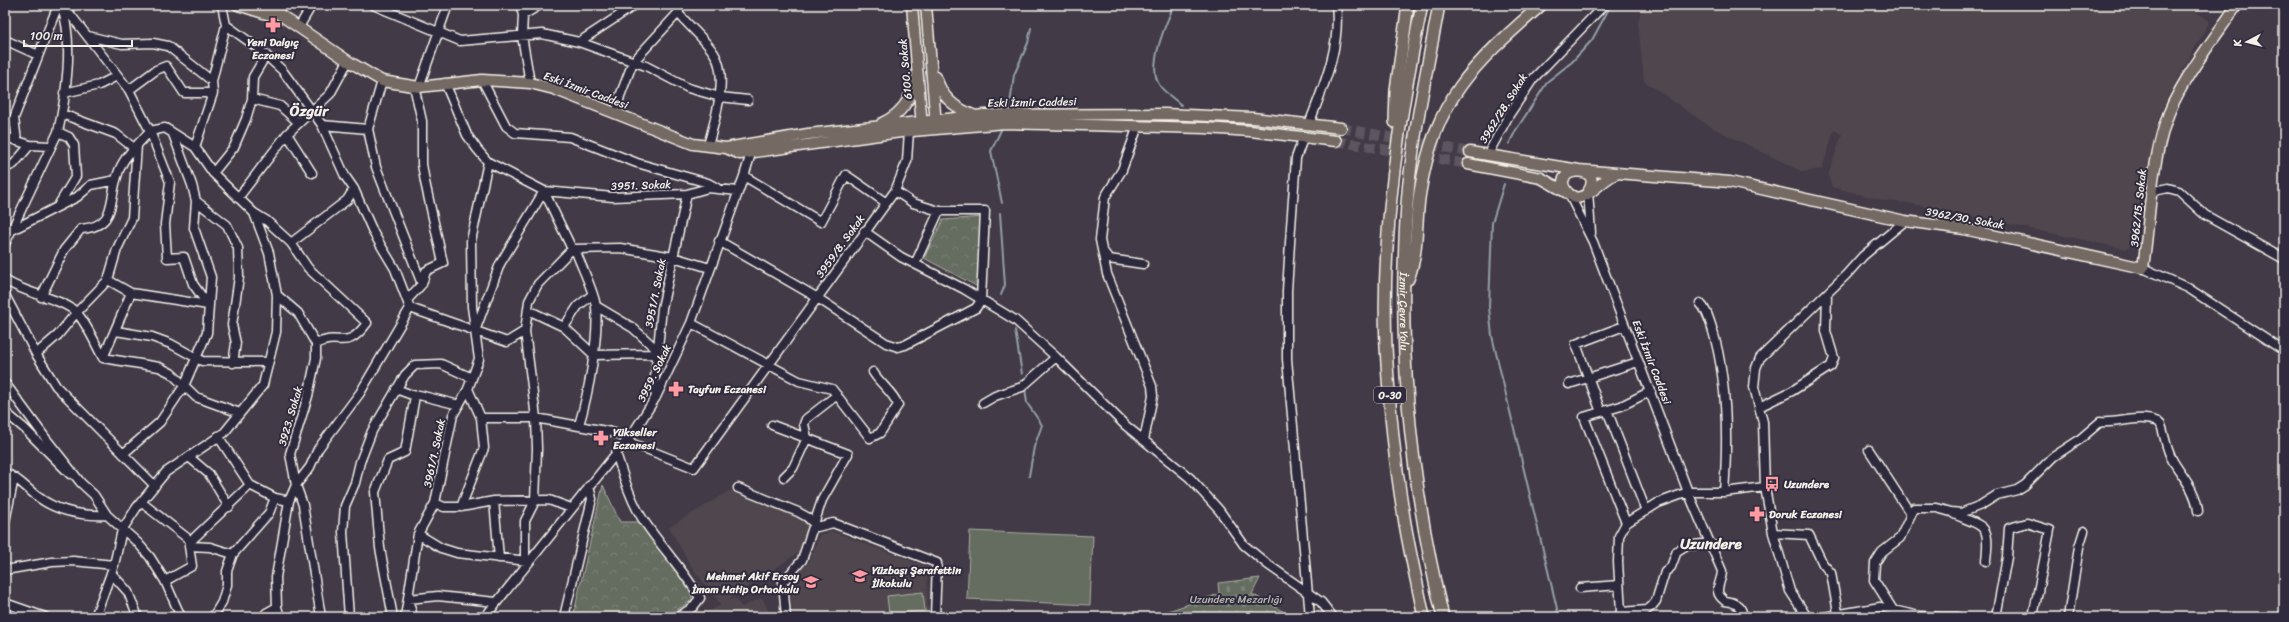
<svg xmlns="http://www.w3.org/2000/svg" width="2289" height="622" font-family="Sriracha,sans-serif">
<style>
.built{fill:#50464e}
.cemetery{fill:url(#cemetery-stones);stroke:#acaea4}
.park{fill:url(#park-crowns);stroke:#acaea4}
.pitch{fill:#656c60;stroke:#acaea4}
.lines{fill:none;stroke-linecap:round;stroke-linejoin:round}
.stream{stroke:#939fa8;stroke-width:2}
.major-tunnel{stroke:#5d555f;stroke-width:10;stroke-dasharray:10 5;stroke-linecap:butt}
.minor-casing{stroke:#f4f1e8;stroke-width:11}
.major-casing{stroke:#f4f1e8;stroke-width:13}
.highway-casing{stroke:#f4f1e8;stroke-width:14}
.minor{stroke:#2f2a3d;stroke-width:8}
.major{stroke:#756964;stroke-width:10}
.highway{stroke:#756964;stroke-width:11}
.labels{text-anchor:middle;stroke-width:4;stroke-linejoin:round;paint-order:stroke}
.shield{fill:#2f2a3d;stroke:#b9b5b5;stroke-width:1}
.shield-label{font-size:10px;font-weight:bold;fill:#f4f1e8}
.poi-label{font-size:11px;font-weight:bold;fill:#f4f1e8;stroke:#2f2a3d;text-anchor:start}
.street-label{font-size:11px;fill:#f4f1e8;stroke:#2f2a3d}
.park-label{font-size:11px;fill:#b4b5ab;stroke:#2f2a3d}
.district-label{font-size:15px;font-weight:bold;fill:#f4f1e8;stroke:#2f2a3d}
</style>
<defs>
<pattern id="cemetery-stones" width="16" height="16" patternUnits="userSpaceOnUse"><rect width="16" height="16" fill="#656c60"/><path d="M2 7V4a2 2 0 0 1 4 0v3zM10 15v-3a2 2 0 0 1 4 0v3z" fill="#7c8177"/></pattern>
<pattern id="park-crowns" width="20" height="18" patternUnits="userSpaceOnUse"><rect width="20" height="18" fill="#656c60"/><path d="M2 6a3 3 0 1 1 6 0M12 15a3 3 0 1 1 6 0" fill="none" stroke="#7c8177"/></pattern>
</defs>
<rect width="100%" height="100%" fill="#423a47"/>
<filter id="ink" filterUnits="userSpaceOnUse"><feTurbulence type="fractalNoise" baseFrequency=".025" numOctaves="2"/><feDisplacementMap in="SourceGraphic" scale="8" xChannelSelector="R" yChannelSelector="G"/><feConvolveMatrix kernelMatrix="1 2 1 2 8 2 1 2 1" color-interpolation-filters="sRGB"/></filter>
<g filter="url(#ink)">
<!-- built -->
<path class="built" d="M 1642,5 L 2192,5 L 2196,12 L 2210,21 L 2168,96 L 2158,119 L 2133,244 L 2126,249 L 1909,203 L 1886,201 L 1832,187 L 1828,176 L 1842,134 L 1834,130 L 1822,169 L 1803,172 L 1723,133 L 1706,124 L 1644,81 L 1638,23 Z
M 731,490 L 806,520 L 809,526 L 799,552 L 726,602 L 735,598 L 741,607 L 762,598 L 772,617 L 698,617 L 721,605 L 691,566 L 669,527 Z
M 831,531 L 927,567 L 928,617 L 792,617 L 790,579 L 809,562 L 820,534 L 827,534 Z"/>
<!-- cemetery -->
<path class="cemetery" d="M 1260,578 L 1252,594 L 1293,617 L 1150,617 L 1219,594 L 1218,583 Z"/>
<!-- park -->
<path class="park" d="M 983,217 L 980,288 L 924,258 L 943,220 Z
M 603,485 L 620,522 L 641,522 L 691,592 L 692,600 L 666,617 L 573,617 Z"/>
<!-- pitch -->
<path class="pitch" d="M 970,531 L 1093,536 L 1090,605 L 967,599 Z
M 923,592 L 925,611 L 889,614 L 887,596 Z"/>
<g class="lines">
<!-- stream -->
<path class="stream" d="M 1174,5 C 1166,24 1146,67 1160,86 C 1165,93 1175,99 1181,105
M 1009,111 L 1014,75 L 1028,43 L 1031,28
M 1509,144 L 1516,130 L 1548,81 L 1572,62 L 1592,40 L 1611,5
M 1504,184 L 1492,223 L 1489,307 L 1492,336 L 1559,617
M 1002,203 L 991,151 L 1002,128
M 1000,213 L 1005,285 L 1001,295
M 1015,330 L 1022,374
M 1025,388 L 1027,403 L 1042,425 L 1034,447 L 1029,476"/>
<!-- major-tunnel -->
<path class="major-tunnel" d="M 1341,128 L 1470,152
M 1336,141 L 1468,164"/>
<!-- minor casing -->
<g class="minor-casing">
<path id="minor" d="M 63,5 L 129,90 L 150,131 L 170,182 L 165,224 L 167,258 L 184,257 L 193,284 L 208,305
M 373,5 L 460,41 L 542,34 L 579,42 L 646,66 L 688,88 L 720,97 L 748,100
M 520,5 L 523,15 L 522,36 L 530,83
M 681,5 L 678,13 C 689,26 707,41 715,55 C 729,79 714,122 708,146
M 523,15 L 540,5
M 226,25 L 258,48 L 282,70 L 312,111 L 322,125 L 345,176 L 354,189 L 374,234 L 395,269 L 410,308 L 360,393 L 318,449 L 310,467 L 296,485 L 303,505 L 321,617
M 299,27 L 312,5
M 88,36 L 122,44 L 153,43 L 168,46 L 212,81
M 5,40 L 38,55
M 579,42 L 635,5
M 482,80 L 506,126 L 515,133 L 570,137 L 637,163 L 708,183 L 717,188
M 382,81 L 368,129 L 376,167 L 422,284
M 445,83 L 467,135 L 477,149 L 488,162 L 544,191 L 572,249 L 575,249 C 580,264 595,293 596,307 C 599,339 588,395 579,425
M 419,87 L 448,5
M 129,90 L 156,70 L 166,66 L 184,93 L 213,93
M 64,93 L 99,85 L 117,76
M 252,99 L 280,106 L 299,123
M 62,114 L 116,134 L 134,148
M 616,114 L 620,96 L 633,62 L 678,13
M 1309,124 C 1324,85 1341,47 1336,5
M 322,125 L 368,129
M 1138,126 L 1122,170 L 1105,197 L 1100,240 L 1107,274 L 1152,386 L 1153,396 L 1144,440
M 58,132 L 69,137 L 74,145 L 76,176 L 59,204
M 287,134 L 312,173
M 1304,136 L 1296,158 L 1291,227 L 1287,291 L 1287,359 L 1310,617
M 5,137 L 30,145
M 17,141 L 14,118 L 58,5
M 1488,154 L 1509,115 L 1533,79 L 1604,5
M 5,168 L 14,164 L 30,145 L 50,146
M 213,173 L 234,147 L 246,119 L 252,99 L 253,77 L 266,55
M 744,176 L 821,222 L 846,175 L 885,202
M 1588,192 L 1591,233
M 2150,192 L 2168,188 L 2179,191 L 2205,215 L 2284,259
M 1569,194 L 1593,242 L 1688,492 L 1722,571 C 1722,583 1711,591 1725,601 C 1735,602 1742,606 1743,617
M 238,198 L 287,134 L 330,94 L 348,61
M 196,201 L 227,225 L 238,248 L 239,277 L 232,325 L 236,343 L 233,363
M 254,213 L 267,221 L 291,243
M 12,230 L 77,197 L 91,185 L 116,180
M 864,231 L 901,257 L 964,289 L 1015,320 L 1056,357 L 1125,425 L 1190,478 L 1219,510 L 1244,545 L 1267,564 L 1321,602 L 1333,617
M 719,241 L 816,297 L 886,343 L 898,347 L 905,345 L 976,308 L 981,300 L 985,211 L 939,211 L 913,203 L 895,191
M 5,244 L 58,132 C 66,97 74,42 62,8
M 575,249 L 620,248 L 673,257 L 710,268
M 1103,251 L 1109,259 L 1143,264
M 915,264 L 939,211
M 2143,268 L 2188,288 L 2284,351
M 5,280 C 25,294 61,298 76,312 C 86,322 96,345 103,358 L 159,367 L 171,373 L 196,397 L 240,413
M 108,280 L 131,293 L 208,305
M 5,295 L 36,354 L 56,386 L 155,486
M 41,297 L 64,250 L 81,229 C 115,226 109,205 116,180 C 119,167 127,154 137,146
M 408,299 L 422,284 L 426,271 L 443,263 L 425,182 L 422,164 L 422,121 L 414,86
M 1700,303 C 1707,310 1709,319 1712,328 C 1728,380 1728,438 1724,492
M 596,306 L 633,328 L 656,349
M 410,308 L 507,342 L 525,331
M 528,310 L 564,327 L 594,355 L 656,354
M 691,323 L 799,381 L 832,389 L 870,438 L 880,433 L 898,405 C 893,392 880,384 873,372
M 564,327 L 578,306 L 592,295
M 475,328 L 472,307 L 471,241 L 488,162
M 116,331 L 152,337 L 171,344 L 202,361 L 267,362
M 316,344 C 340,331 345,353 367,323 L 308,268 L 291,243 L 347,200 L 354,189
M 36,354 L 58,335 L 76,313 L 108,280 L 117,249 L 132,218 L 137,145 L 150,131 L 165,128 L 195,147
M 103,358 L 131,293
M 5,383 L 47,440 L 81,483 L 94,495 L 107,515 L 138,543 L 150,557 L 165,581 L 181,617
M 1569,384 L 1638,362
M 396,389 L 415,396
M 468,389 L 481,418 L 536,418 L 611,432 L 629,437
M 656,397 L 654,387 L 662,308 L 687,194
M 983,403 L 995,396 L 1022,387 L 1056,357
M 1759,407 L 1792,391 L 1831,366 L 1834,358 L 1826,331 L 1827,294
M 1607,410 L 1646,511
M 5,412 L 25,429 L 70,474
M 1601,412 L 1576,344 L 1624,326
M 772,425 L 848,454 L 822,500 L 802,560 L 783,582 L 786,617
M 218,436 L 250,485 L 275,498
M 626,441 L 694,468 L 895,191 L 907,161 L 909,131
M 1869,450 L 1910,513
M 616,453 C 623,475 630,499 642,518 C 660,546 683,569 700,598 L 693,607 L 678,617
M 123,454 L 160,422 L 184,386 L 207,333 L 211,277 L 194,228 L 196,201 L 192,185 L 173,134
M 189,457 L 209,474 L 229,507
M 5,473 C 18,477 28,490 38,497 C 58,512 83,516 107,515
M 784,477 L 793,468 L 807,438 L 804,424 L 806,419 L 837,395
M 738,488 L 798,512 L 807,517 L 817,527 L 833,523 L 937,563 L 935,617
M 494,501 L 499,558
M 141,502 L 191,541 L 250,485
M 435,503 L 444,507 L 461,507 L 494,501 L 549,500 L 571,508
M 461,507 L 484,448 L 481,418
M 1954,514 C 1986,528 1990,524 1986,561
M 5,522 L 14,478
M 1626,523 L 1584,417 L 1621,406 L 1651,391
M 1773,533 L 1809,535 L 1823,564 L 1831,573 L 1838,613
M 418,534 L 441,548 L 457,553 L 528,561
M 189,546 L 210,547 L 233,554
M 525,561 L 525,521 L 535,501 L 537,449 L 536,418 L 525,331 L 529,301 L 538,284 L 572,249
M 5,570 L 52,562 L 73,561 L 114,565
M 111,573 L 128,592 L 138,617
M 165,581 L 192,566 L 189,546 L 191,541
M 1580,588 L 1619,585
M 5,603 L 45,617
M 277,607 L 280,617
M 1893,610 L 1874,580 L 1875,563 L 1882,552 L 1900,538 L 1914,508 L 1937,508 L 1951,512 L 1961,513 L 1981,505 L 1997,495 L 2017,490 L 2025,485 L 2053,457 L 2079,440 L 2100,422 C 2120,424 2138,414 2158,422 L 2161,425 C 2165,436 2166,450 2173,461 C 2183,478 2196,490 2198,511
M 1621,612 L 1647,610 L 1652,606 L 1656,601 L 1665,572 L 1671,567 L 1677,551 L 1685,546 L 1711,543
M 95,617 L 114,565 L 122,530 L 137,507 L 166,472 L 224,433 L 263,385 L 276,332 L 277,295 L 269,253 L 254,213 L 213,173 L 195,147 L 213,93 L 212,81 L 226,25 L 222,5
M 213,617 L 222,602 L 227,585 L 227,571 L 233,554 L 269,513 L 275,498 L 289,501 L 296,485 L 290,454 L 308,396 L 316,358 L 316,344 L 298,313 L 277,295
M 265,617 L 266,613 L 277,607 L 276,577 L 289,501
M 349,617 L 343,532 L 345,506 L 355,483 L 360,462 L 372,431 L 405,375 L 415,365 L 441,364 L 472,378
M 393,617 L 380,548 L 375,492 L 388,460 L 405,452 L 415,396 L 419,395 L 459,405
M 405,617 L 418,534 L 435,503 L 453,415 L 468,389 L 479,359 L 475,331 L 500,264 L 544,191 L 613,197 L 687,194 L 708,188 L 738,191
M 413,617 L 408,599 L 438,596 L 496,602
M 485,617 L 635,430 L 656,397 L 691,323 L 744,176 L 753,147
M 564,617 L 592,499 L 589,486
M 1618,617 L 1621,612 L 1618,562 L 1619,536 L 1626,523 L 1658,503 L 1688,492 L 1724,492 L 1765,487
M 1807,617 L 1790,591 L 1773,533 L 1765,487 L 1763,422 L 1754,387 L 1756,368 L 1760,358 L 1846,275 L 1863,256 L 1905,221
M 1824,617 L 1880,607 L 1919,616 L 1942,617
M 1944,617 L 1958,617
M 1996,617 L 2007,557 L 2009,528 L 2027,523 L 2050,530 L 2033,617
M 2068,617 L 2079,547 L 2084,531
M 2283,617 L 2284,615"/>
</g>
<!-- major casing -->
<g class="major-casing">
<path id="major" d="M 238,5 L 270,15
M 262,5 L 276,12 L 348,61 L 382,81 L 419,87 L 482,80 L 530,83 L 554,89 L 693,144 L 726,148 L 740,154 L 901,132 L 1006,123 L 1205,128 L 1250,131 L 1336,141
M 912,5 L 922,127
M 926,5 L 936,125
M 936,77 C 942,97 953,107 973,115
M 882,123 C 902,114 910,100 916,79
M 726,148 L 808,134 L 984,115 L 1165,114 L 1253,118 L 1341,128
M 1470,152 L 1579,170 L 1730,182 L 1905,221 L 1964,229 L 2143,268 C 2150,219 2150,172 2165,124 C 2176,86 2215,38 2237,5
M 1468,164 L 1541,178 L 1576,198 C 1591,197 1602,179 1616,174
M 1569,194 C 1544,167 1607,162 1588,192"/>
</g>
<!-- highway casing -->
<g class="highway-casing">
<g id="highway">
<path d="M 1422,5 C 1399,117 1381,232 1386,347 C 1389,401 1394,457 1403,511 C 1408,546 1417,582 1424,617"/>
<path id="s1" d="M 1439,5 C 1427,71 1412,137 1407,204 C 1397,343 1410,482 1443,617"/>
<path d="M 1395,122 L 1396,90 L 1408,5"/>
<path d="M 1408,279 C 1419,252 1415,220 1420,192 C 1435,98 1473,65 1541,5"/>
</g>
</g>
<!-- minor -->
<use href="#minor" class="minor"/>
<!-- major -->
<use href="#major" class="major"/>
<!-- highway -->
<use href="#highway" class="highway"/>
</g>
</g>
<!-- icons -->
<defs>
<g id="pharmacy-bare" transform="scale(1.2)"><path d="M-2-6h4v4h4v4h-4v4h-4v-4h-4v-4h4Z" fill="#ff9aa2" stroke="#2f2a3d" stroke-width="2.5" paint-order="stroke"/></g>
<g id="bus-bare" transform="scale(1.2)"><path d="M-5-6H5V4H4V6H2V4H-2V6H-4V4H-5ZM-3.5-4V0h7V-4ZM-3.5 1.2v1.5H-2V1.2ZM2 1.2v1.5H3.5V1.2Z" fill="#ff9aa2" stroke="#2f2a3d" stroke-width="2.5" paint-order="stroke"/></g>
<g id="school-bare" transform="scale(1.2)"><path d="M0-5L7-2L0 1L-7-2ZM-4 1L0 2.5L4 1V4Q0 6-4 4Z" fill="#ff9aa2" stroke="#2f2a3d" stroke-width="2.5" paint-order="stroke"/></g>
</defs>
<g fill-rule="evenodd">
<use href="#pharmacy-bare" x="273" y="25"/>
<use href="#pharmacy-bare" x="676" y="389"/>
<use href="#pharmacy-bare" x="601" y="438"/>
<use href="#bus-bare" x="1772" y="484"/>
<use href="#pharmacy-bare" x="1757" y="514"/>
<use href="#school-bare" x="860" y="576"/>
<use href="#school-bare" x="811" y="582"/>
</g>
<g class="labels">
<!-- shield labels -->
<rect class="shield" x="1374" y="387" width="32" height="16" rx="3"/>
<g class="shield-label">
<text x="1390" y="399">O-30</text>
</g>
<!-- poi labels -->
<g class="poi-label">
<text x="273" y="46" text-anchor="middle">Yeni Dalgıç<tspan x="273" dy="13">Eczanesi</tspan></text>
<text x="688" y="393">Tayfun Eczanesi</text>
<text x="613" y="436">Yükseller<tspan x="613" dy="13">Eczanesi</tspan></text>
<text x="1784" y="488">Uzundere</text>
<text x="1769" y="518">Doruk Eczanesi</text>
<text x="872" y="574">Yüzbaşı Şerafettin<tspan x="872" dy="13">İlkokulu</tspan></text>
<text x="799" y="580" text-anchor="end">Mehmet Akif Ersoy<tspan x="799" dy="13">İmam Hatip Ortaokulu</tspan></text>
</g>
<!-- street labels -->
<g class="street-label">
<text transform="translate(905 69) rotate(-95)" y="4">6100. Sokak</text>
<text transform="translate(586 90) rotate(20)" y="4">Eski İzmir Caddesi</text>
<text transform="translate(1032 102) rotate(-1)" y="4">Eski İzmir Caddesi</text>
<text transform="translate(1503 108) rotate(-58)" y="4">3962/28. Sokak</text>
<text transform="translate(641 185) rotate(-2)" y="4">3951. Sokak</text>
<text transform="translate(2138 208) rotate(-84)" y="4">3962/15. Sokak</text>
<text transform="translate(1965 218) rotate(10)" y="4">3962/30. Sokak</text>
<text transform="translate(840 246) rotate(-54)" y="4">3959/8. Sokak</text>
<text transform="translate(655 293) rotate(-79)" y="4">3951/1. Sokak</text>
<text dy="4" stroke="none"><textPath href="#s1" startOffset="309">İzmir Çevre Yolu</textPath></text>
<text transform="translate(1652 362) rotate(69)" y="4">Eski İzmir Caddesi</text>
<text transform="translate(654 373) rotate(-64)" y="4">3959. Sokak</text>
<text transform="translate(290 416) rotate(-74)" y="4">3923. Sokak</text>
<text transform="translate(434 453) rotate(-78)" y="4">3961/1. Sokak</text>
</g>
<!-- park labels -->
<g class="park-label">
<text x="1236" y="603">Uzundere Mezarlığı</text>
</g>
<!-- district labels -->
<g class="district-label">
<text x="309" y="116">Özgür</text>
<text x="1711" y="549">Uzundere</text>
</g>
</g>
<!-- margin -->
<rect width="2289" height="622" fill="none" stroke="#2f2a3d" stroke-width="20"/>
<rect x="10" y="10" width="2269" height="602" fill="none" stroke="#f4f1e8" stroke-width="1.5" filter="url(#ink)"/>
<!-- north arrow -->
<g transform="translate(2247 42) rotate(263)" stroke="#2f2a3d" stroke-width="3" paint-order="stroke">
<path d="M0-3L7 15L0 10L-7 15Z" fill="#f4f1e8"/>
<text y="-6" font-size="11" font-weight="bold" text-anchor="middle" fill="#f4f1e8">K</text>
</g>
<!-- scale -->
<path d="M24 40v6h108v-6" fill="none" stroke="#f4f1e8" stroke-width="2"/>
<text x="30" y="40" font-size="12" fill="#f4f1e8" stroke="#2f2a3d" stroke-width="3" paint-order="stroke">100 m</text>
</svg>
